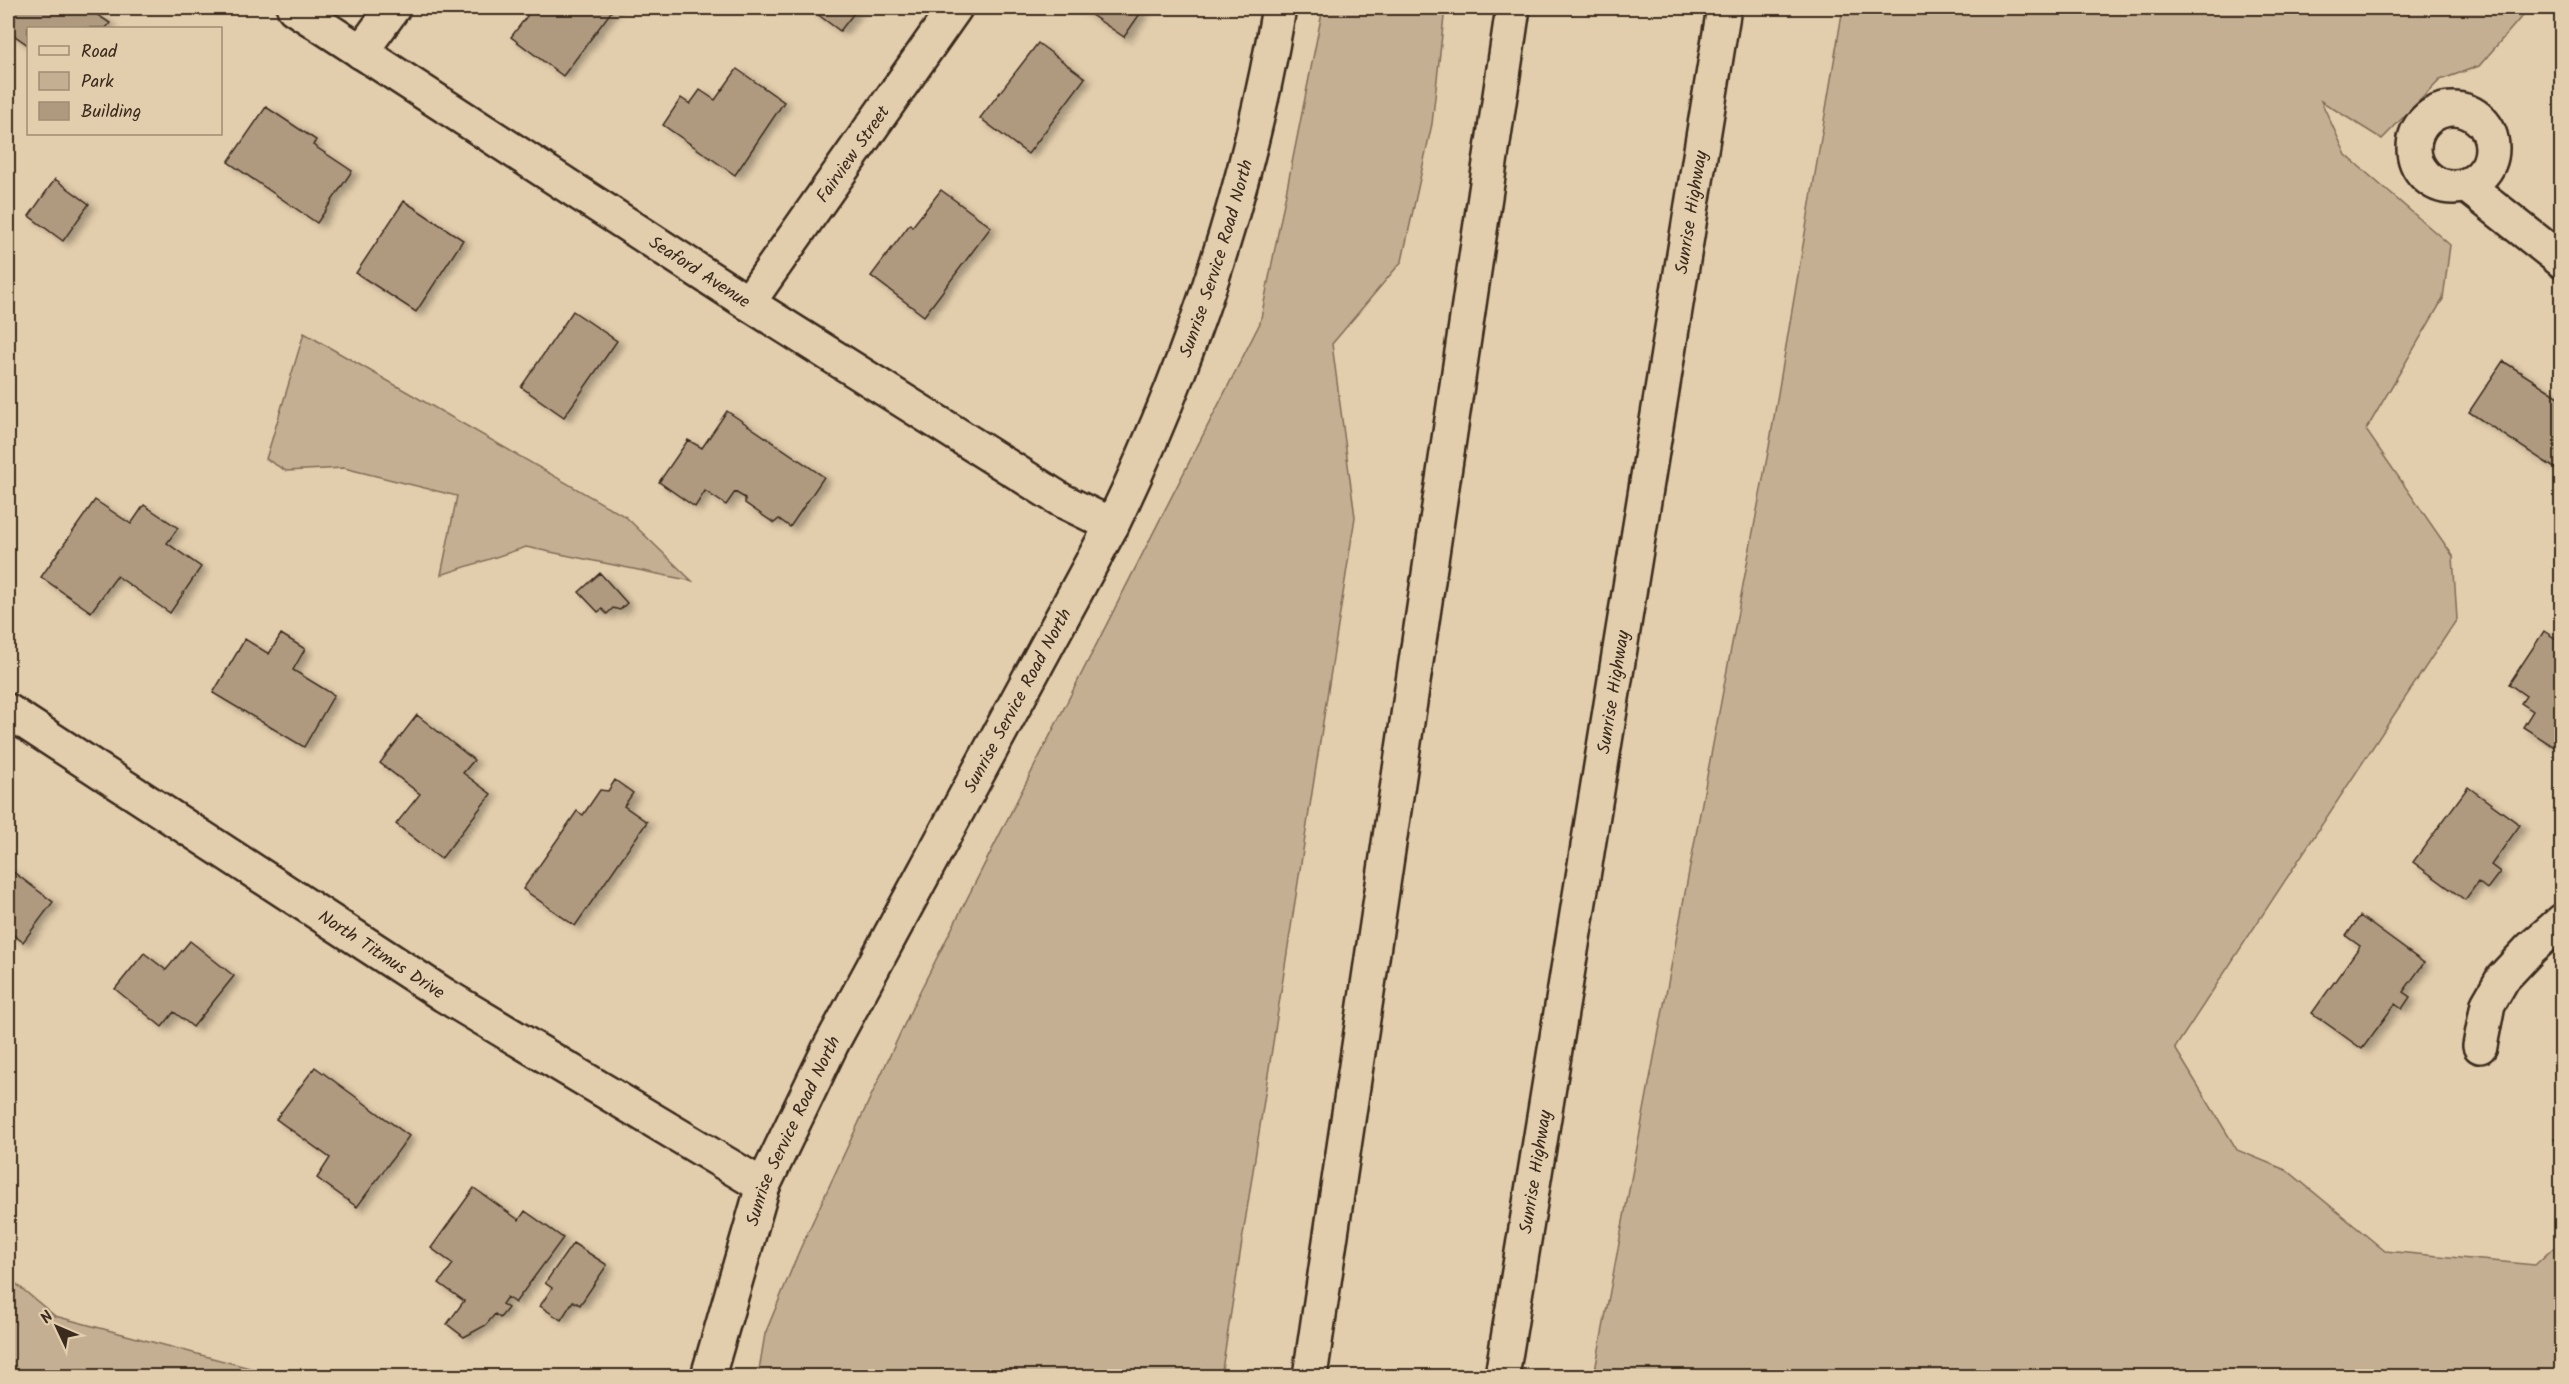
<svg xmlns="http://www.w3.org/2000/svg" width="2569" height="1384" font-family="Kalam,sans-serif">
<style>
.green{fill:#c4af92;stroke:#806c58;stroke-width:1.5}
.building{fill:#af9a80;stroke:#3b2a1e;stroke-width:1.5;filter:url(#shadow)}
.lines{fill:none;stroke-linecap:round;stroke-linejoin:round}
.minor-casing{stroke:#3b2a1e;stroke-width:38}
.tertiary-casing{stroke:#3b2a1e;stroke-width:38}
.motorway-casing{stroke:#3b2a1e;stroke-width:38}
.minor{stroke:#e2cdac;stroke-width:33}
.tertiary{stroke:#e2cdac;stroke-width:33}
.motorway{stroke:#e2cdac;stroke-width:33}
.labels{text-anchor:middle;stroke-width:4.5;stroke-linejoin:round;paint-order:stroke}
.street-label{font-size:18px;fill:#3b2a1e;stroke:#e2cdac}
</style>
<defs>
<filter id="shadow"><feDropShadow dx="6" dy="4" stdDeviation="3" flood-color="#0004"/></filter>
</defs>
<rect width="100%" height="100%" fill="#e2cdac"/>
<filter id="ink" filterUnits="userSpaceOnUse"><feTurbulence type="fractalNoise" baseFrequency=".0167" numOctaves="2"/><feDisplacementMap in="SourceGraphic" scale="12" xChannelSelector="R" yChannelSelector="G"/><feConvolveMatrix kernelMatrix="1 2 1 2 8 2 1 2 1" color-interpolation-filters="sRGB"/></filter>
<g filter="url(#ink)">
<!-- green -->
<path class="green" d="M 1323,8 L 1445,8 L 1432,124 L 1402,261 L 1332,344 L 1355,517 L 1221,1376 L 758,1376 L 765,1334 L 800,1249 L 918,995 L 1260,323 Z
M 1843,8 L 2529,8 L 2479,66 L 2440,80 L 2382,139 L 2321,101 L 2346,155 L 2450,245 L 2443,299 L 2366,430 L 2453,556 L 2457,619 L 2175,1048 L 2237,1150 L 2288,1171 L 2385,1251 L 2535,1265 L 2561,1241 L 2561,1376 L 1594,1376 L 1769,447 Z
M 304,333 L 626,517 L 692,581 L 526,547 L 441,575 L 457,496 L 344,468 L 286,471 L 266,459 Z
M 8,1277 L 55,1316 L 280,1376 L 106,1376 L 78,1369 L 68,1376 L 8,1376 Z"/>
<!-- building -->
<path class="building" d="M 8,8 L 87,8 L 110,23 L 106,28 L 28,28 L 28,45 L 8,31 Z
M 533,8 L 614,8 L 563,76 L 511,37 Z
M 809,8 L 858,8 L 840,31 Z
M 1081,8 L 1144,8 L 1124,37 Z
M 1038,43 L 1085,78 L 1028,154 L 980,118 Z
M 737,69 L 784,102 L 735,175 L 663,125 L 681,98 L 690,104 L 700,90 L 715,100 Z
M 266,107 L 316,140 L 313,145 L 352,171 L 317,223 L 228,162 Z
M 55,179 L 89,204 L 63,241 L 29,216 Z
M 941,190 L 991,227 L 924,316 L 871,276 L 910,224 L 912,227 Z
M 404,201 L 463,240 L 416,312 L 356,273 Z
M 573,311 L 617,341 L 564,417 L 521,387 Z
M 2503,361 L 2562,399 L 2562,473 L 2469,412 Z
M 727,411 L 824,477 L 790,527 L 779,519 L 774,523 L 745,503 L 745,498 L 735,492 L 726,505 L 705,491 L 695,507 L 659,482 L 688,440 L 702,448 Z
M 95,500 L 131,524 L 144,505 L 178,528 L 167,543 L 201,567 L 170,613 L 117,576 L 91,612 L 41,577 Z
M 600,573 L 627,603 L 620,610 L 613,608 L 607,614 L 602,609 L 598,612 L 579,592 Z
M 2544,631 L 2562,643 L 2562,752 L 2523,727 L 2533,711 L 2521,703 L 2526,696 L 2509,684 Z
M 281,634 L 305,649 L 293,670 L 334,695 L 304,747 L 213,693 L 245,639 L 269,654 Z
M 417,715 L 474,760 L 463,773 L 491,794 L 441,859 L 396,824 L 420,794 L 380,763 Z
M 615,780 L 633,793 L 624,806 L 647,822 L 575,926 L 523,889 L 577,811 L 583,815 L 600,790 L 608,791 Z
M 2468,787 L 2520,825 L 2491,865 L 2500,872 L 2487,889 L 2478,882 L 2465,900 L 2413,862 Z
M 8,868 L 53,902 L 23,942 L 8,931 Z
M 2360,916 L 2424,963 L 2403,992 L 2410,997 L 2402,1009 L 2395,1004 L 2362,1049 L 2312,1013 L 2360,946 L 2346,936 Z
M 190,941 L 234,976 L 193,1027 L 174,1012 L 162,1027 L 115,989 L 144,953 L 166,970 Z
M 315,1067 L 409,1136 L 357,1207 L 317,1178 L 330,1158 L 276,1119 Z
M 2562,1129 L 2562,1145 L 2554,1139 Z
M 474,1188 L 519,1220 L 525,1211 L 563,1238 L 515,1303 L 507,1297 L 502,1304 L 508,1308 L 500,1318 L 495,1314 L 486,1325 L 464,1337 L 447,1324 L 464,1301 L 439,1283 L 453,1264 L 431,1248 Z
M 573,1243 L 607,1265 L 580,1305 L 573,1301 L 561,1320 L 540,1306 L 552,1288 L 545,1283 Z"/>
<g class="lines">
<!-- minor casing -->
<g class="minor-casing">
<g id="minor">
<path id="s1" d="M 294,8 L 748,303 L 1061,500 L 1112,525"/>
<path d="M 361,52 L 393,8"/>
<circle cx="2453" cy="148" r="39"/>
<path d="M 2466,185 L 2562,261"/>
<path id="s2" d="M 748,303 L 955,8"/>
<path id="s3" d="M 8,711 L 444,995 L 763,1186"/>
<path d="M 2480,1046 L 2488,1004 L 2503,978 L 2531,948 L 2562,921"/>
</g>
</g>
<!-- tertiary casing -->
<g class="tertiary-casing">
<g id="tertiary">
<path id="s4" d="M 708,1376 L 763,1186 L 831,1045 L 1112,525 C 1191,361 1249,187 1279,8"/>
</g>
</g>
<!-- motorway casing -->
<g class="motorway-casing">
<g id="motorway">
<path d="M 1310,1376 L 1513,8"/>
<path id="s5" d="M 1502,1376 L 1724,8"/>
</g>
</g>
<!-- minor -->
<use href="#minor" class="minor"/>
<!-- tertiary -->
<use href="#tertiary" class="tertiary"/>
<!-- motorway -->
<use href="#motorway" class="motorway"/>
</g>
</g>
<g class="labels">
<!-- street labels -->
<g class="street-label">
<text dy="6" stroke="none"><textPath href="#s2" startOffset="182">Fairview Street</textPath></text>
<text dy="6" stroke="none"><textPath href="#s5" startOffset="1179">Sunrise Highway</textPath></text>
<text dy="6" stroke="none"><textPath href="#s4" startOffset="1232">Sunrise Service Road North</textPath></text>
<text dy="6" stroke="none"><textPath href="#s1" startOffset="484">Seaford Avenue</textPath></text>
<text dy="6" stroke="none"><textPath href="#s5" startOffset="693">Sunrise Highway</textPath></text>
<text dy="6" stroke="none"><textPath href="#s4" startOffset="746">Sunrise Service Road North</textPath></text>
<text dy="6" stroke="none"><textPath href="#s3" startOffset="446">North Titmus Drive</textPath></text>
<text dy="6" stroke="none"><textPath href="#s4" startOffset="260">Sunrise Service Road North</textPath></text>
<text dy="6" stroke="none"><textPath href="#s5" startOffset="207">Sunrise Highway</textPath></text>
</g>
</g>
<!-- margin -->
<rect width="2569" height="1384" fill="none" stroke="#e2cdac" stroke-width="30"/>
<rect x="15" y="15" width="2539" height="1354" fill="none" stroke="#3b2a1e" stroke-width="2" filter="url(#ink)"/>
<!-- legend -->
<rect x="27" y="27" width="195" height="108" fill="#e2cdac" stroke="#9f8c73" stroke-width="1.5"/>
<rect x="39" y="46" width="30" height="9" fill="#e2cdac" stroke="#9f8c73" stroke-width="1.5"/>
<text x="81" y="57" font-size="18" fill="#3b2a1e">Road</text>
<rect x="39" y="72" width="30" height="18" fill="#c4af92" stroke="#9f8c73" stroke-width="1.5"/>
<text x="81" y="87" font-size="18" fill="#3b2a1e">Park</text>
<rect x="39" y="102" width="30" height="18" fill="#af9a80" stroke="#9f8c73" stroke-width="1.5"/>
<text x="81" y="117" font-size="18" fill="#3b2a1e">Building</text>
<!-- north arrow -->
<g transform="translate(57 1327) rotate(314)" stroke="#e2cdac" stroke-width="4.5" paint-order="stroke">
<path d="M0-4.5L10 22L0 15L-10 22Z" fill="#3b2a1e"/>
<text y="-9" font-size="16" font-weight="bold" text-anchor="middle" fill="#3b2a1e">N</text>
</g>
</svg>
